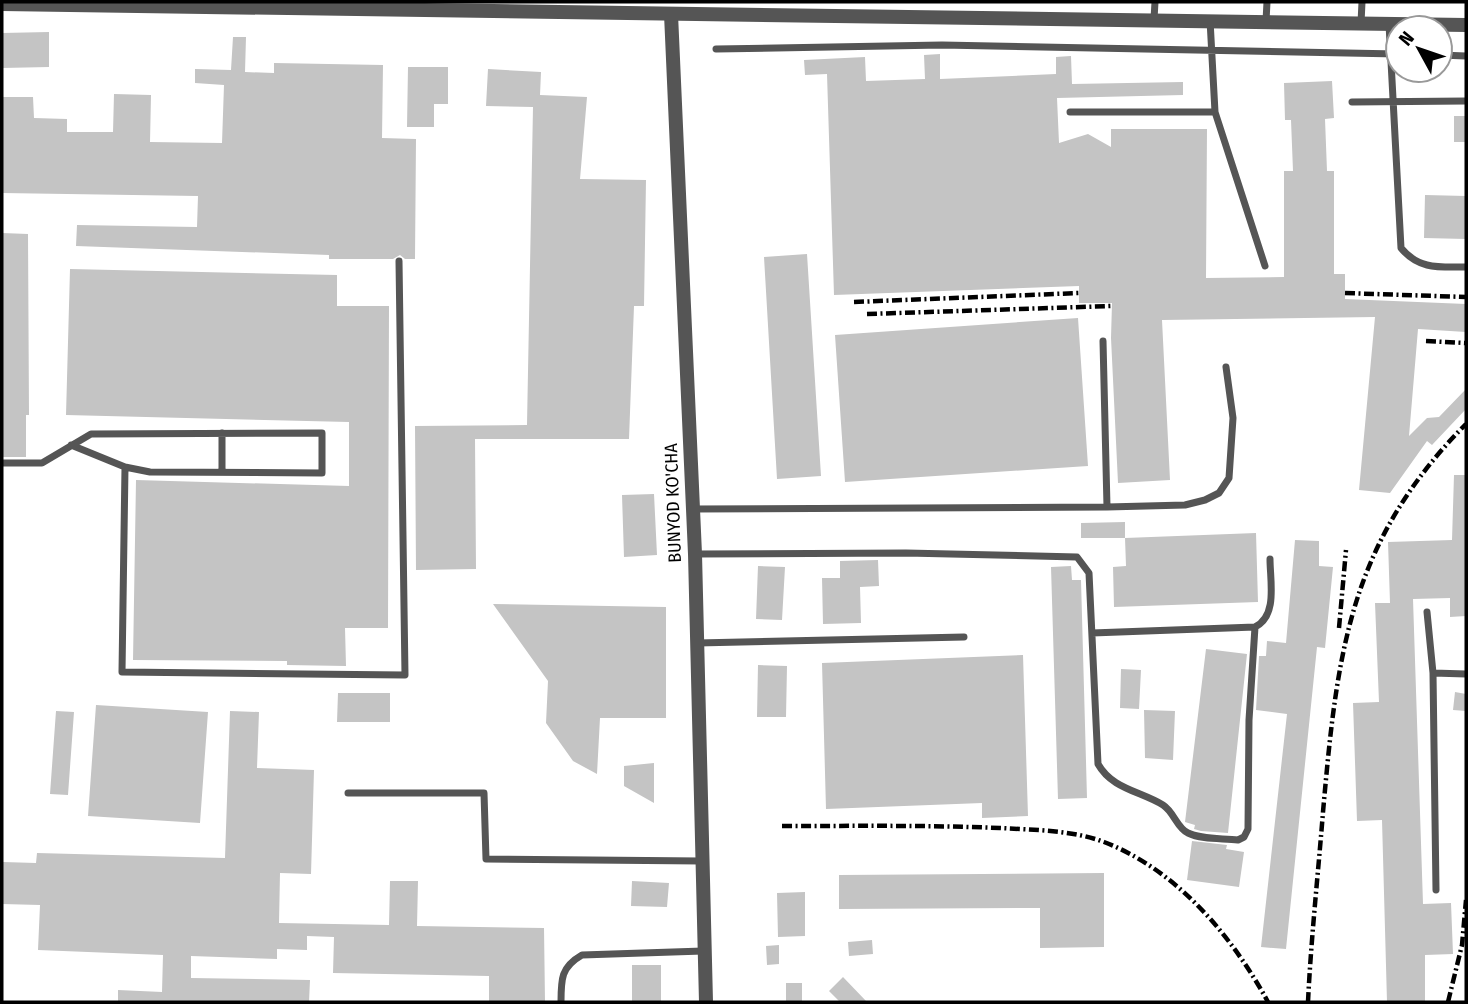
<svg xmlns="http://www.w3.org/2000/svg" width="1468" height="1004" font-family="'Fira Sans Condensed',sans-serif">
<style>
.building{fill:#c4c4c4}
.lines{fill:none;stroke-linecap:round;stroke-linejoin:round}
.service{stroke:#555;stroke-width:7}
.minor{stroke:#555;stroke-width:14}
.tertiary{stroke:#555;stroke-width:14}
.rail{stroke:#000;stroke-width:4.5;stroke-dasharray:10 3.5 2 3.5;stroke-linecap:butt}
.labels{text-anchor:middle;stroke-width:7;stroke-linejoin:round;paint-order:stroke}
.street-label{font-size:18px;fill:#000;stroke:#fff}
</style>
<rect width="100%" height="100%" fill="#fff"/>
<!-- building -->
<path class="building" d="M 49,32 L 49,67 L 2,68 L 2,33 Z
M 233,37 L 246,37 L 245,72 L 274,73 L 274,63 L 383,65 L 382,138 L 416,139 L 415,259 L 405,259 L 400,255 L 393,259 L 329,259 L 329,255 L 76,246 L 77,225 L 197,227 L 198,196 L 2,193 L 2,97 L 33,97 L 34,118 L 67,119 L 67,132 L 113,132 L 114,94 L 151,95 L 150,142 L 222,143 L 224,85 L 195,83 L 195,69 L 231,70 Z
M 940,54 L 940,79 L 1056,74 L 1056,57 L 1071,56 L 1072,84 L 1183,82 L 1183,95 L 1057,98 L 1059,143 L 1088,134 L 1111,147 L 1111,129 L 1207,129 L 1206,278 L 1284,277 L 1284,171 L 1293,171 L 1291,120 L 1285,120 L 1284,83 L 1332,81 L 1334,118 L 1325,119 L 1327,171 L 1334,171 L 1334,274 L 1345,274 L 1345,299 L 1466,304 L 1466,332 L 1418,329 L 1409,436 L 1427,418 L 1439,417 L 1466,389 L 1466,409 L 1432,445 L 1427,441 L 1390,493 L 1359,490 L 1375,317 L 1162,320 L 1170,480 L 1118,483 L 1111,338 L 1112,303 L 1079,303 L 1079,286 L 834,295 L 827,74 L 805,75 L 804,60 L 865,57 L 866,81 L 925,79 L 924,55 Z
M 408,67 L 448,67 L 448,104 L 434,104 L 434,127 L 407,127 Z
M 488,69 L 541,72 L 540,95 L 587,97 L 580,179 L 646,180 L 644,306 L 634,306 L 629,439 L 475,439 L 476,569 L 416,570 L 415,426 L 527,425 L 533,107 L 486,106 Z
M 1454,116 L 1466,116 L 1466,142 L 1454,142 Z
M 1425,195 L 1466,196 L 1466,239 L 1424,238 Z
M 2,233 L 28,234 L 29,415 L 26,415 L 26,457 L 2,457 Z
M 807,254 L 821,476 L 777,479 L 764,257 Z
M 70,269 L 337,275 L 337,306 L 389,306 L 388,628 L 345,628 L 346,666 L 287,665 L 287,661 L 133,660 L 136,480 L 349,486 L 349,422 L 66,415 Z
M 1078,318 L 1088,466 L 845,482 L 835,335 Z
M 1454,475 L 1466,475 L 1466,616 L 1450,617 L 1450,598 L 1413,599 L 1423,904 L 1451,903 L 1453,954 L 1425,955 L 1425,1002 L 1387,1002 L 1382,820 L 1357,821 L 1353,703 L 1379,702 L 1375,603 L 1390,603 L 1388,542 L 1452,540 Z
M 654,494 L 657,555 L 624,557 L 622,495 Z
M 1125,522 L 1125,538 L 1081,538 L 1081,523 Z
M 1256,533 L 1258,602 L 1114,607 L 1113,567 L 1126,566 L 1125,538 Z
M 1295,540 L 1319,541 L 1319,566 L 1333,567 L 1325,648 L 1317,647 L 1286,949 L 1261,947 L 1287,714 L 1256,710 L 1259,656 L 1266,656 L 1267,641 L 1286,643 Z
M 878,560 L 879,586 L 860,587 L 861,623 L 823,624 L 822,578 L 840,578 L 840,561 Z
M 758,566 L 785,567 L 782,620 L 756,619 Z
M 1071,566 L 1072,580 L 1081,580 L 1087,798 L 1058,799 L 1051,567 Z
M 493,604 L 666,607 L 666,718 L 600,718 L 597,774 L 573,761 L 546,723 L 548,681 Z
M 1206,649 L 1247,654 L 1228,833 L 1201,831 L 1194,829 L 1195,825 L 1185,822 Z
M 1023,655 L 1028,816 L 982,818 L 982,803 L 826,809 L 822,663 Z
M 758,665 L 787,666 L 786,717 L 757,717 Z
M 1121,669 L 1141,670 L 1139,709 L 1120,708 Z
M 1455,692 L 1466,694 L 1466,711 L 1453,710 Z
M 338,693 L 390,693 L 390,722 L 337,722 Z
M 96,705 L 208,712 L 200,823 L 88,816 Z
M 1144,710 L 1175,711 L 1173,760 L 1145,758 Z
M 56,711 L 74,712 L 68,795 L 50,794 Z
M 230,711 L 259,712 L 257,768 L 314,770 L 311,874 L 280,873 L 279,923 L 389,925 L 390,881 L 418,881 L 417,926 L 544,928 L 545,1002 L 489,1002 L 489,976 L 333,973 L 334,937 L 307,936 L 307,950 L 277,949 L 277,959 L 191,956 L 191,978 L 310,980 L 309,1002 L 118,1002 L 118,990 L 162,992 L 163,955 L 38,950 L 40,905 L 2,904 L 3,862 L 36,863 L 37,853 L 225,858 Z
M 654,763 L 654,803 L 624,786 L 624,766 Z
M 1192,841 L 1227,845 L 1226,849 L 1244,852 L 1239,887 L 1187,880 Z
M 1104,873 L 1104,947 L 1040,948 L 1040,908 L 839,909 L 839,875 Z
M 632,881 L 669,883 L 667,907 L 631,906 Z
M 805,892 L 805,936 L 778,937 L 777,893 Z
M 872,940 L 873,954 L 849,956 L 848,942 Z
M 779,945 L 779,964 L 767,965 L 766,946 Z
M 632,965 L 661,965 L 661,1002 L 632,1002 Z
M 843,977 L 867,1002 L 840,1002 L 829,991 Z
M 786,983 L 802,983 L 802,1002 L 786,1002 Z"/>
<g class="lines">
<!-- service -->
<path class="service" d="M 1154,19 L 1155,2
M 1266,21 L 1267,2
M 1361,23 L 1362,2
M 1389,24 L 1401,248 C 1419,270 1440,267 1466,267
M 716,49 L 942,45 L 1398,54
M 1440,55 L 1466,56
M 1352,102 L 1466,101
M 1070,112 L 1215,112 L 1210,20
M 1215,112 L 1265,266
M 1103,341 L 1107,507
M 2,463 L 42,463 L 91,434 L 322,433 L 322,473 L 150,472 L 125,467 L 71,445
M 125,467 L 122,672 L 405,675 L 399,261
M 222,472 L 222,433
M 693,509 L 1107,507 L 1185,505 L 1205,500 L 1219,493 L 1229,478 L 1233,418 L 1226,367
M 695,554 L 906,553 L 1077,557 L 1089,573 L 1098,764 C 1112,789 1140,791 1163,805 C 1174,812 1177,828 1188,833 C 1202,840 1223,838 1238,840 L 1244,837 L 1248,829 L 1249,720 L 1255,627
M 1427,612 L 1433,673
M 1092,633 L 1255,627 C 1278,616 1270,581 1270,559
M 697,643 L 964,637
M 348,793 L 484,793 L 486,859 L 701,861
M 1436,890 L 1433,673 L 1466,674
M 561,1002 C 561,979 561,967 582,955 L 703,951"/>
<!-- minor -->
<path class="minor" d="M 671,14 L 695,554 L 706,1002"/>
<!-- tertiary -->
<path class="tertiary" d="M 2,4 L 1466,25"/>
<!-- rail -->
<path class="rail" d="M 1345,293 L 1466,297
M 854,302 L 1079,293
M 867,314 L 1112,306
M 1426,341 L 1466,343
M 1339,628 L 1346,550
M 782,826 C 855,826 927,825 1000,828 C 1034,830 1072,830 1104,842 C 1177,870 1232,936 1268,1002
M 1308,1002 C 1311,939 1318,875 1323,812 C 1337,654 1349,542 1466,424
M 1448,1002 L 1462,945 L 1466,900"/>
</g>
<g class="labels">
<!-- street labels -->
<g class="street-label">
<text transform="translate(673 503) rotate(-92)" y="6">BUNYOD KO'CHA</text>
</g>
</g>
<!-- border -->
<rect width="1468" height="1004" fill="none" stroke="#000000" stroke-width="7"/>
<!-- north arrow -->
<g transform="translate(1419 49) rotate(310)"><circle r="33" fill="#ffffff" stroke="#999999" stroke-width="2"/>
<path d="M0-5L12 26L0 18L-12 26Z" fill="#000000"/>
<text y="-10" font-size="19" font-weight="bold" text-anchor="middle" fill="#000000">N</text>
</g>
</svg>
